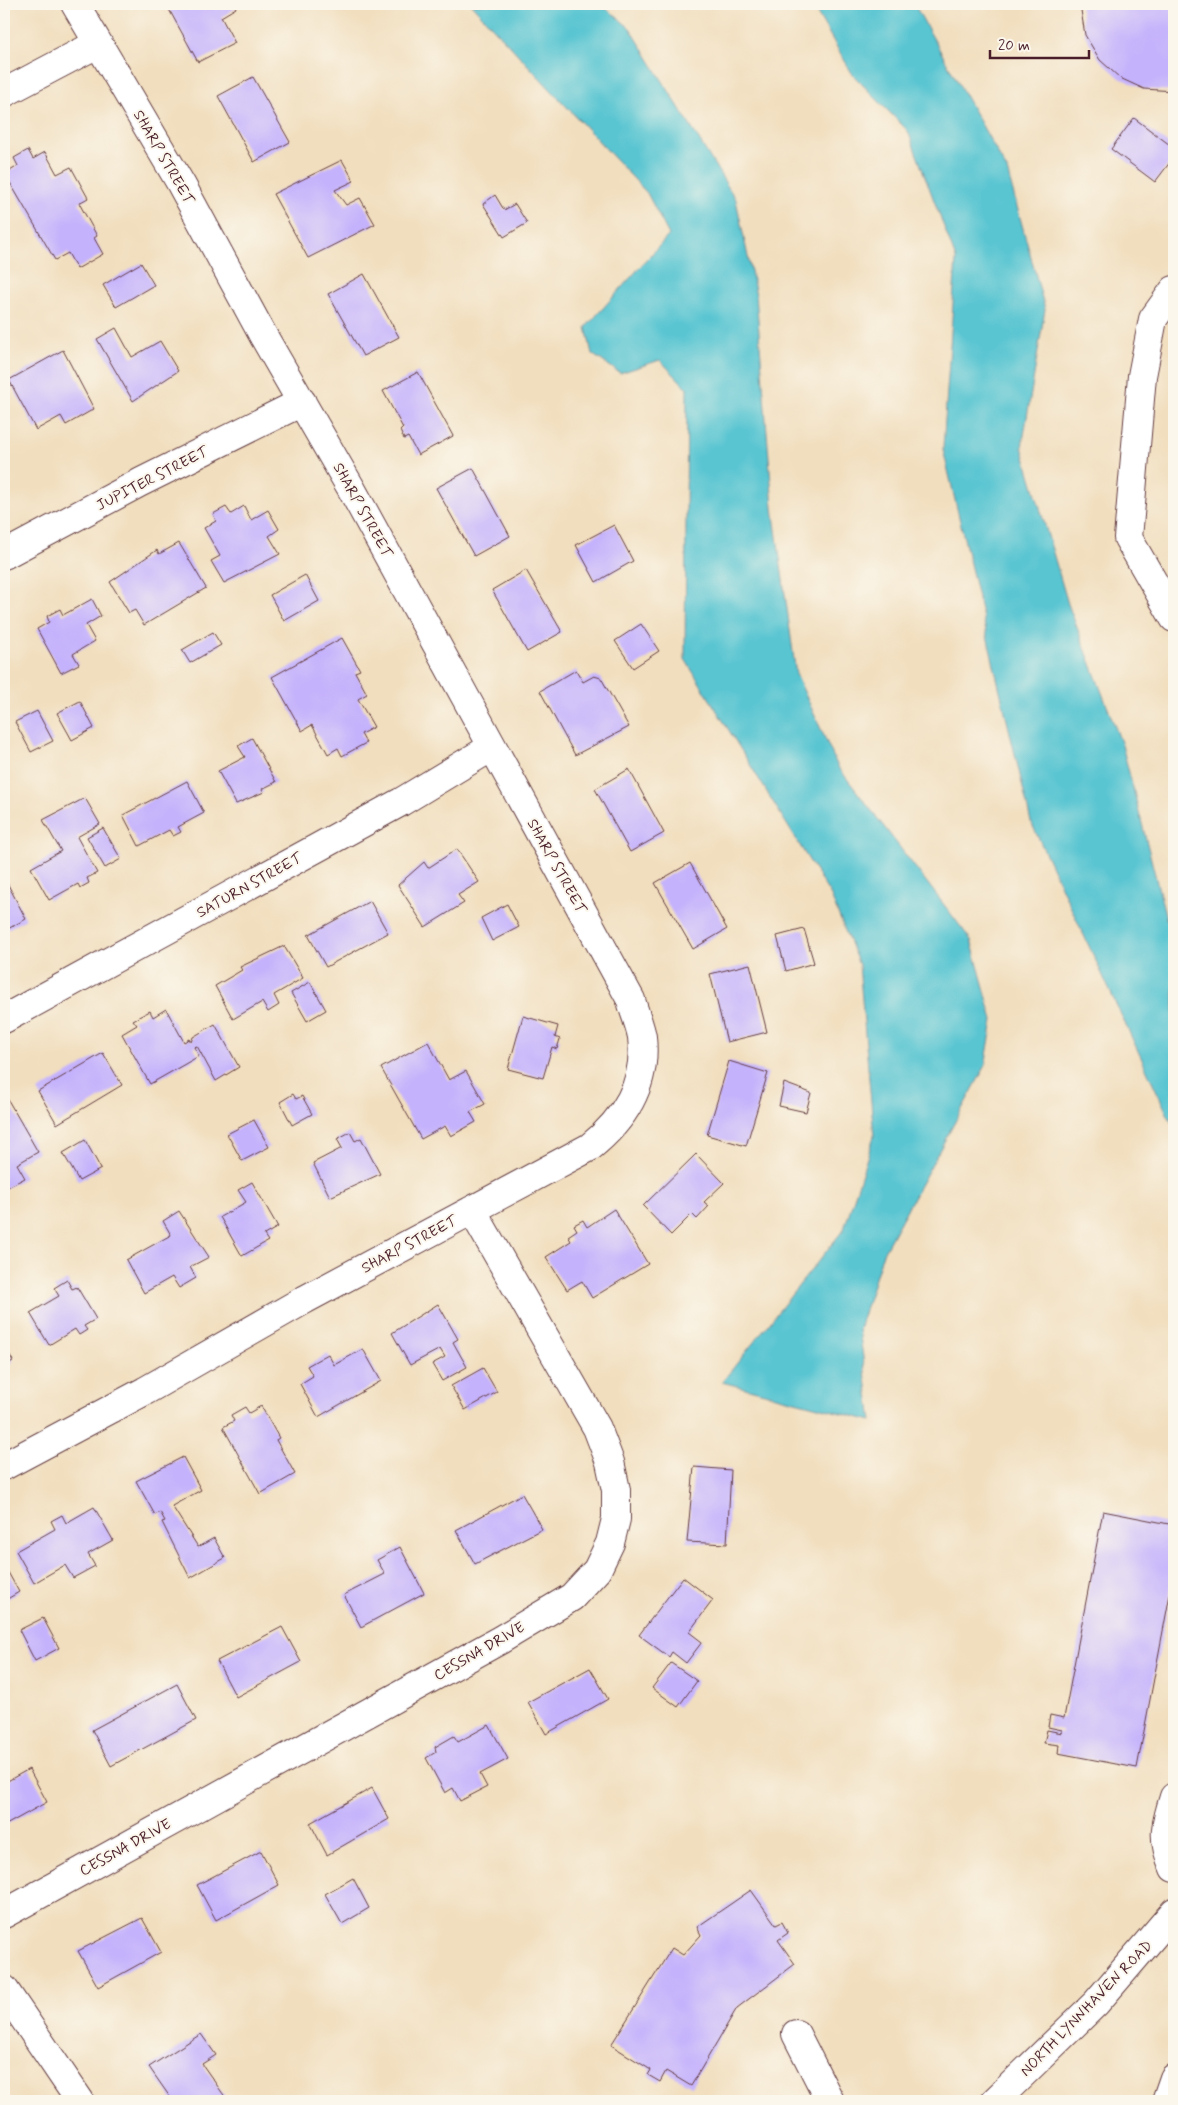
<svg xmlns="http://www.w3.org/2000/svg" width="1178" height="2105" font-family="Mynerve,sans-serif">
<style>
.water{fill:#58c5d1;stroke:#51727e}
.building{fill:#c5b2fc}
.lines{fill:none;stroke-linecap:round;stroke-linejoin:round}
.minor-casing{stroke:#633c41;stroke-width:30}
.minor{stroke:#fff;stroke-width:28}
.labels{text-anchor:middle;stroke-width:4;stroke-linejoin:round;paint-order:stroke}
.street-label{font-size:15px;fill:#4a1f2b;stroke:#fbf7ec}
</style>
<rect width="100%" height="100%" fill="#fbf7ec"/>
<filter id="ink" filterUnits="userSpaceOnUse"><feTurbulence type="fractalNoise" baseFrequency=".02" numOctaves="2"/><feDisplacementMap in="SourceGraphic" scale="10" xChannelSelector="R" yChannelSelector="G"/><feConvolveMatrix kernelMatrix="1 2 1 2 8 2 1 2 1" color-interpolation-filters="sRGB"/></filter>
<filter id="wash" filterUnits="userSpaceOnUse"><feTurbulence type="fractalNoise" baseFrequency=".0096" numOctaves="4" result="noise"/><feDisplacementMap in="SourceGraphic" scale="20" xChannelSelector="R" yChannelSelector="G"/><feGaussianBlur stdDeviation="1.12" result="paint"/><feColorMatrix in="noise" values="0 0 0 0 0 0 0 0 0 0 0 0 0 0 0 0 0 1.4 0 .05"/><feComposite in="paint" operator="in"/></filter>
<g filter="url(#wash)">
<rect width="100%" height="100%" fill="#f1debe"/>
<!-- water -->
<path class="water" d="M 471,4 L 601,4 L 630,28 L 736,200 L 756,295 L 773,508 L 796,674 L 838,767 L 971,940 L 993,1020 L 985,1067 L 883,1253 L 859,1329 L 872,1421 L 722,1382 L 844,1229 L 874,1136 L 859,965 L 831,896 L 685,659 L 687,388 L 660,360 L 620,373 L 592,354 L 586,327 L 669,235 L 647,193 Z
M 812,4 L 914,4 L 1007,170 L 1045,309 L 1022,447 L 1068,604 L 1122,745 L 1167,922 L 1174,936 L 1174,1128 L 1031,822 L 943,449 L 956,259 L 908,131 L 853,75 Z"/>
<g id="blocks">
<!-- building -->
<path class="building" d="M 166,4 L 234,4 L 236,8 L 221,17 L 235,43 L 198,62 Z
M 1080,4 L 1174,4 L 1174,91 L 1144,89 L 1120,78 L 1100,60 L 1085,35 Z
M 253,77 L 290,142 L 254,162 L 218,96 Z
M 1134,118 L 1174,148 L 1174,157 L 1155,182 L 1111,149 Z
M 28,150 L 33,159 L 45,152 L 57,174 L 71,167 L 88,198 L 79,203 L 97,236 L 94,238 L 103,254 L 77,269 L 68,253 L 55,260 L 5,174 L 18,166 L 14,158 Z
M 342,160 L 354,181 L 335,190 L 346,205 L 360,198 L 375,224 L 308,258 L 273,194 Z
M 495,195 L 504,210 L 515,204 L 527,223 L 504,237 L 483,204 Z
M 141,263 L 154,285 L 116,307 L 103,285 Z
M 364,274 L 399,337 L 363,356 L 328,294 Z
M 116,328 L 132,357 L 160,341 L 178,371 L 133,401 L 97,339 Z
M 63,350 L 94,409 L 66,425 L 61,416 L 36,430 L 9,380 Z
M 418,372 L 453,436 L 418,455 L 408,437 L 404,439 L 400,431 L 403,428 L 383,391 Z
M 473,468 L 510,536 L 474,556 L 436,488 Z
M 244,506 L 251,520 L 268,510 L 279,529 L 269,536 L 280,554 L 224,583 L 211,561 L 220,556 L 204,528 L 216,521 L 213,514 L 226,507 L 231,514 Z
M 614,525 L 633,561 L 596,582 L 576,545 Z
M 179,543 L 206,588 L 144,625 L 135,610 L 129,613 L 110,582 L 157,550 L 159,554 Z
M 526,570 L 562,632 L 527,652 L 492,590 Z
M 305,575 L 319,601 L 284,621 L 270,595 Z
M 92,599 L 101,616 L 86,625 L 95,641 L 73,654 L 79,664 L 61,673 L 37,629 L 49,622 L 47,616 L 60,609 L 63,615 Z
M 641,624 L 659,651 L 633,668 L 615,641 Z
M 213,632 L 221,645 L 190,663 L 182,650 Z
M 342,638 L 360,670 L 355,672 L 367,694 L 358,699 L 374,727 L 361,734 L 366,743 L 342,756 L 338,748 L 328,754 L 312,725 L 302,731 L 272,677 Z
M 576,670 L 583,682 L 594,676 L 601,678 L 629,727 L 575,755 L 540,691 Z
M 80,701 L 94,728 L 72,740 L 57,713 Z
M 37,711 L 53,741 L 31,752 L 15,722 Z
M 252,738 L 276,782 L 262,789 L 264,792 L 236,804 L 218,771 L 245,757 L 238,746 Z
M 629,769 L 664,833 L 630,852 L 595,789 Z
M 187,781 L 204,813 L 178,827 L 181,832 L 173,836 L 169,830 L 139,846 L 123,815 Z
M 85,798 L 100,824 L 77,837 L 97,873 L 87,878 L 89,883 L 80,888 L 78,884 L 49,900 L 31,868 L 61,851 L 43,820 Z
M 103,828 L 121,859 L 105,868 L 87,837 Z
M 457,849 L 479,882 L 458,895 L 464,903 L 425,927 L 398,885 L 424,862 L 428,868 Z
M 690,863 L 727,929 L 693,949 L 655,883 Z
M 4,877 L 26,919 L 4,931 Z
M 370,901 L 388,933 L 326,967 L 308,935 Z
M 507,904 L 519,927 L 492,941 L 481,918 Z
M 804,929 L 814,963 L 786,971 L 777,936 Z
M 284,946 L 303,978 L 274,995 L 279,1005 L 268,1012 L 262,1002 L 233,1019 L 215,986 L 242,970 L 240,967 Z
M 750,964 L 767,1032 L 727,1042 L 710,974 Z
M 310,982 L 326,1010 L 307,1021 L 291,993 Z
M 166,1009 L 184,1042 L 189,1039 L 191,1042 L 193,1037 L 215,1024 L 239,1067 L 216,1081 L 197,1046 L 194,1047 L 199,1056 L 150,1084 L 122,1034 L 137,1025 L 133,1020 L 150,1011 L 153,1017 Z
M 523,1016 L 558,1026 L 555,1037 L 560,1039 L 557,1049 L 552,1047 L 543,1078 L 508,1069 Z
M 428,1042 L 449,1080 L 466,1071 L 485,1104 L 470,1112 L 476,1122 L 451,1136 L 445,1126 L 421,1139 L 381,1068 Z
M 103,1053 L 122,1085 L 57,1124 L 38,1091 Z
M 729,1061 L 768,1073 L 746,1146 L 707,1135 Z
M 784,1083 L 811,1093 L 806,1112 L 779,1106 Z
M 4,1093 L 38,1152 L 17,1164 L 25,1178 L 4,1189 Z
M 293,1094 L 296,1099 L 302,1096 L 312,1114 L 292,1125 L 280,1102 Z
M 254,1120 L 269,1147 L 242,1161 L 227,1134 Z
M 350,1132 L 355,1141 L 361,1138 L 380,1174 L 330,1197 L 313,1163 L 342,1148 L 337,1139 Z
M 85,1140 L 101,1169 L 79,1181 L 63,1153 Z
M 696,1154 L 724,1183 L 704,1202 L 709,1206 L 697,1219 L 692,1214 L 671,1235 L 643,1206 Z
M 252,1182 L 278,1227 L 264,1235 L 268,1241 L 242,1256 L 220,1217 L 246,1202 L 238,1190 Z
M 614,1209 L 648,1264 L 592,1298 L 582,1281 L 567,1290 L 546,1257 L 571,1241 L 568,1236 L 577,1230 L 574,1225 L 583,1220 L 587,1227 Z
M 179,1211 L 209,1257 L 190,1267 L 196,1278 L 179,1288 L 172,1277 L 144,1293 L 126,1260 L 171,1235 L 163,1221 Z
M 67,1280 L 72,1289 L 77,1287 L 96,1319 L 84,1326 L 87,1330 L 79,1335 L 75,1329 L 49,1345 L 30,1313 L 59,1296 L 54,1288 Z
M 438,1304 L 458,1339 L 453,1342 L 467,1367 L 442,1381 L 432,1364 L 445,1357 L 440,1349 L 410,1365 L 392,1333 Z
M 4,1344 L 13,1361 L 4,1366 Z
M 363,1349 L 381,1381 L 318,1417 L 300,1384 L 313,1376 L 307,1366 L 328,1354 L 334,1365 Z
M 483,1368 L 497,1392 L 465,1410 L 451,1386 Z
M 261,1406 L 279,1438 L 276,1440 L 295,1474 L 260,1494 L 223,1427 L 234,1421 L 231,1415 L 245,1407 L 249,1413 Z
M 183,1457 L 201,1490 L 172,1506 L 198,1547 L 214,1538 L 225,1558 L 190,1578 L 162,1522 L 165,1521 L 160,1512 L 155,1515 L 136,1481 Z
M 694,1467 L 731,1470 L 727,1544 L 687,1542 Z
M 522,1494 L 542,1529 L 475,1564 L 456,1530 Z
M 94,1507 L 113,1540 L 88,1554 L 95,1566 L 73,1578 L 65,1565 L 34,1583 L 16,1551 L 55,1529 L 51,1521 L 62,1515 L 66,1523 Z
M 1103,1511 L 1174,1525 L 1174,1573 L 1137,1768 L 1058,1753 L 1059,1745 L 1044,1743 L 1047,1730 L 1062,1733 L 1062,1730 L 1048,1727 L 1050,1715 L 1064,1718 Z
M 400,1547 L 424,1593 L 361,1627 L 344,1595 L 385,1574 L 377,1560 Z
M 4,1565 L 19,1592 L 4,1601 Z
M 683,1577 L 713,1600 L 689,1632 L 702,1642 L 686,1663 L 672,1652 L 669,1657 L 639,1635 Z
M 43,1618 L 59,1648 L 35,1661 L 19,1630 Z
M 282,1627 L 301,1662 L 236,1697 L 217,1661 Z
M 671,1663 L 697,1681 L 678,1707 L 652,1688 Z
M 590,1668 L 608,1699 L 546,1734 L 528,1702 Z
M 177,1684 L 196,1720 L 111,1766 L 92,1730 Z
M 489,1725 L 508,1759 L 480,1774 L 487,1787 L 460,1801 L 453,1788 L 445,1793 L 426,1758 L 436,1752 L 435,1747 L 454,1736 L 458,1742 Z
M 29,1769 L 47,1802 L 4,1826 L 4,1783 Z
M 372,1788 L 389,1819 L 327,1855 L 310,1823 Z
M 261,1851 L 279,1885 L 216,1920 L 197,1885 Z
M 353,1878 L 369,1908 L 342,1924 L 325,1894 Z
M 751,1890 L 776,1925 L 782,1922 L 788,1933 L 778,1940 L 795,1964 L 737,2008 L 691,2086 L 666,2071 L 660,2082 L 648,2075 L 651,2070 L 611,2045 L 672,1948 L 683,1955 L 701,1935 L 697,1927 Z
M 142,1918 L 161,1952 L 98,1987 L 78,1951 Z
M 201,2034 L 216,2055 L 202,2064 L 228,2101 L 170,2101 L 172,2100 L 149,2067 Z"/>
</g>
</g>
<g filter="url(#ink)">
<use href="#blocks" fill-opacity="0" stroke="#633c41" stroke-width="1"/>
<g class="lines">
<!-- minor casing -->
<g class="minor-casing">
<path id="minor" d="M 4,93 L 97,44
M 1174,290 L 1153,319 L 1142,376 L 1128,538 L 1174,618
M 4,555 L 141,482 L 302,402
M 4,1019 L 401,802 L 492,747
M 4,1466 L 145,1391 L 304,1300 L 590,1147 C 625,1119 647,1084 642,1037 C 640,1025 634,1012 631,1000 L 351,488 L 264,337 L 181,184 L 75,4
M 1174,1797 C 1165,1826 1161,1839 1174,1868
M 4,1914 L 500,1640 L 572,1597 L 597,1570 L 610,1543 L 616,1519 L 616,1490 L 610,1462 L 597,1428 L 472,1210
M 4,1989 L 80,2101
M 796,2034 L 830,2101
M 995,2101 L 1096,2003 L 1174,1912
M 1166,2101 L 1174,2078"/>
</g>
<!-- minor -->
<use href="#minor" class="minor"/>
</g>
</g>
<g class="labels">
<!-- street labels -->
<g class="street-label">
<text transform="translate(164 157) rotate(60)" y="5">SHARP STREET</text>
<text transform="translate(152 478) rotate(-27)" y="5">JUPITER STREET</text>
<text transform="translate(363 510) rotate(61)" y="5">SHARP STREET</text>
<text transform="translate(557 866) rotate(61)" y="5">SHARP STREET</text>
<text transform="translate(249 885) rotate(-29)" y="5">SATURN STREET</text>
<text transform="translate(409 1244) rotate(-28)" y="5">SHARP STREET</text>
<text transform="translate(479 1651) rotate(-30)" y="5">CESSNA DRIVE</text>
<text transform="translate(125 1847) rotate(-29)" y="5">CESSNA DRIVE</text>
<text transform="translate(1086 2008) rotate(-46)" y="5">NORTH LYNNHAVEN ROAD</text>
</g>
</g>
<!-- margin -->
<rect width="1178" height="2105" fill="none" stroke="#fbf7ec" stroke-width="20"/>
<!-- scale -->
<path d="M990 50v8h99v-8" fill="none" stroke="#4a1f2b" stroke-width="2.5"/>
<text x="998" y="50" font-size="15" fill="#4a1f2b" stroke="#fbf7ec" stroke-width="4" paint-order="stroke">20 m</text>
</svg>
